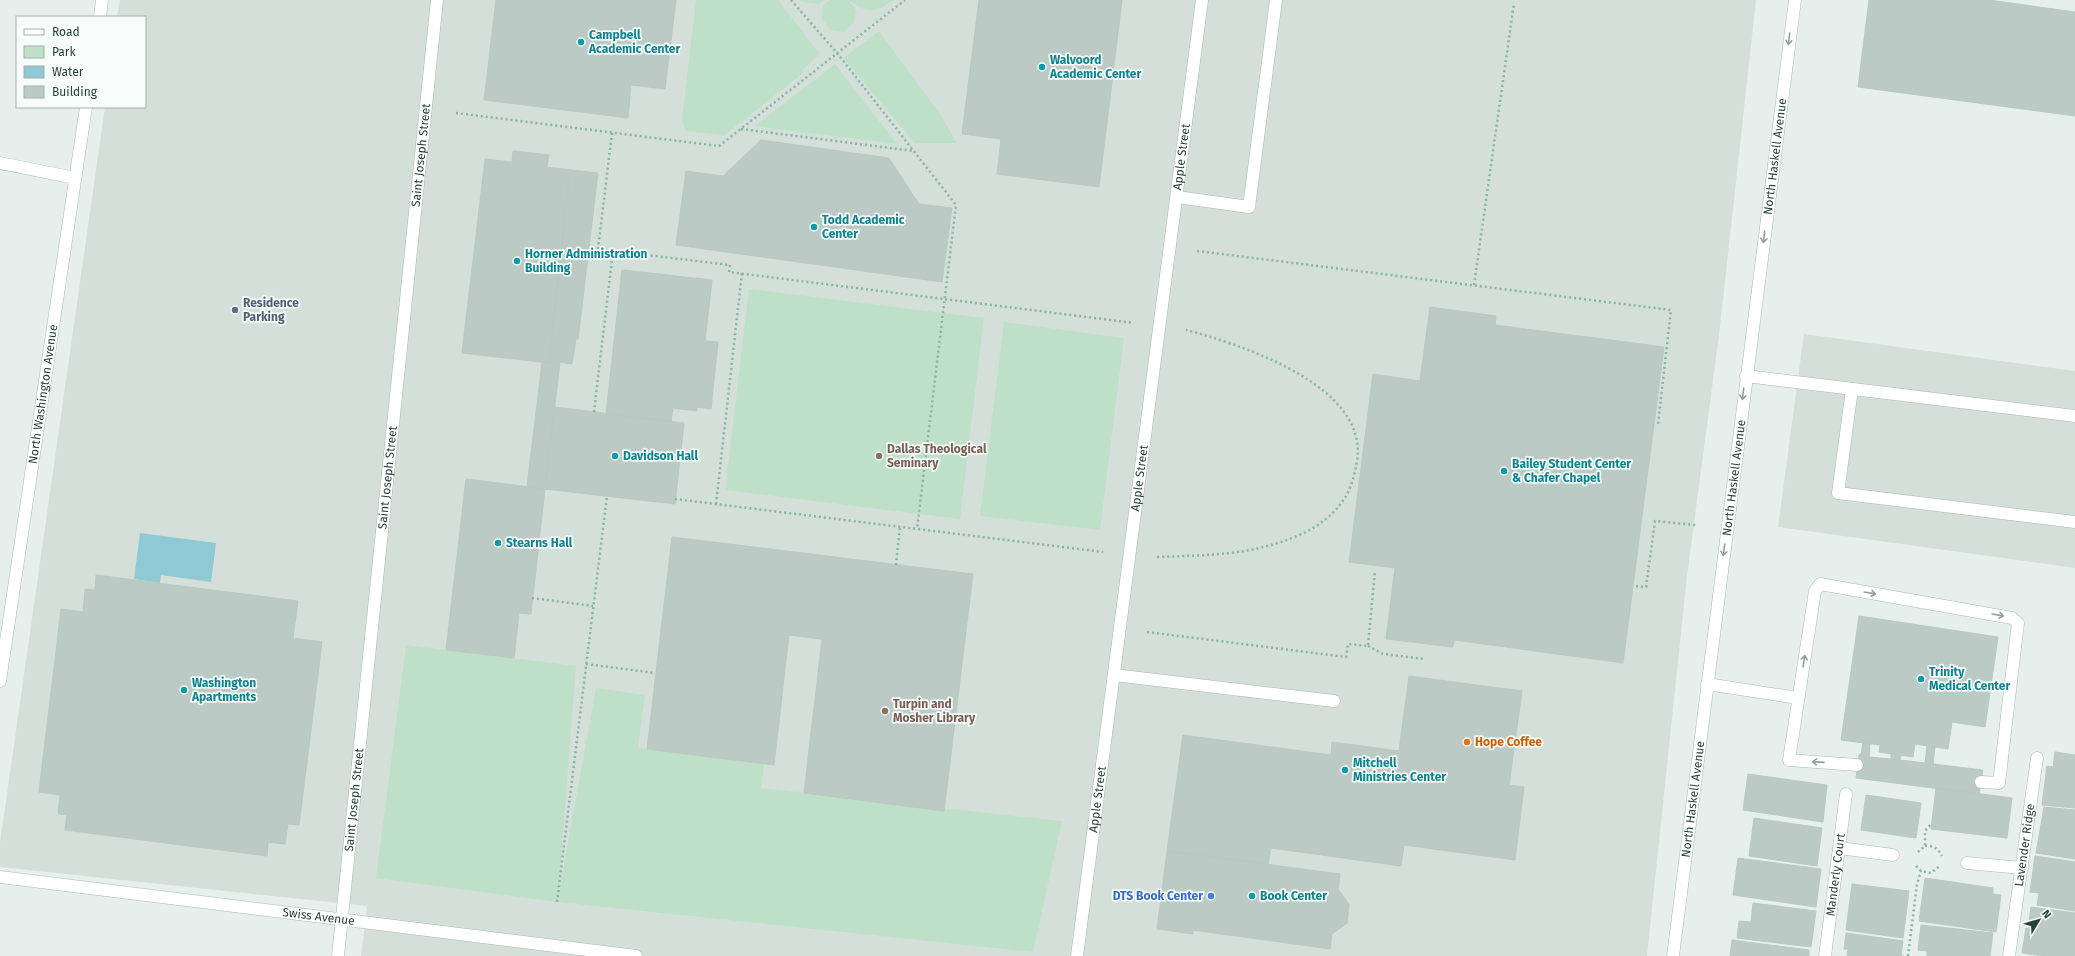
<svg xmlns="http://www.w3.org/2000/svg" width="2075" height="956" font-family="'Fira Sans',sans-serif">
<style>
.built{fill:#d4dfda}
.green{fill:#bfe0c8}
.water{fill:#8ec9d4}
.building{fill:#bbcac4;stroke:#b8c9c2}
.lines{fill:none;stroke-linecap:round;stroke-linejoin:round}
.lane-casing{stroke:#a8b8b2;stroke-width:13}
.street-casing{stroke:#a8b8b2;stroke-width:13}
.secondary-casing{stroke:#a4bbb3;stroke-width:13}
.path{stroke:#86b3a5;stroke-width:2.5;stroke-dasharray:2 3;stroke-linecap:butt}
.lane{stroke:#fff;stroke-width:12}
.street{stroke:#fff;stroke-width:12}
.secondary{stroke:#fff;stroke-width:12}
.oneway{stroke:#92a09c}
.culture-dot{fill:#0f9aa8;stroke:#f7fbf9;stroke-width:1.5}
.service-dot{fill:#5c6f8a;stroke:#f7fbf9;stroke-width:1.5}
.education-dot{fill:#8d6e63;stroke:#f7fbf9;stroke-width:1.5}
.food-dot{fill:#e8710a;stroke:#f7fbf9;stroke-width:1.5}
.shop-dot{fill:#3f7fe0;stroke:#f7fbf9;stroke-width:1.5}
.labels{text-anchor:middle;stroke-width:3.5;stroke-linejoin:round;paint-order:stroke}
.culture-label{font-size:12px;font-weight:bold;fill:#0d838f;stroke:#f7fbf9;text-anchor:start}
.street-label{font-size:12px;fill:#24423a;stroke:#f7fbf9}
.service-label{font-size:12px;font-weight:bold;fill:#4e5e75;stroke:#f7fbf9;text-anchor:start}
.education-label{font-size:12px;font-weight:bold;fill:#785e54;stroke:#f7fbf9;text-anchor:start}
.food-label{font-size:12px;font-weight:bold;fill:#c56008;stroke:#f7fbf9;text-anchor:start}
.shop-label{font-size:12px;font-weight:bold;fill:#366cbe;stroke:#f7fbf9;text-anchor:end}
</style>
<rect width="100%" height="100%" fill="#e6efeb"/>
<!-- built -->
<path class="built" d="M 120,0 L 1756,0 L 1719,335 L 1687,576 L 1647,956 L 361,956 L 367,906 L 0,867 L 0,843 L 105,107 L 145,107 L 145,17 L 117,17 Z
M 1804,334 L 2075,371 L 2075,568 L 1778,527 Z"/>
<!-- green -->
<path class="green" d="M 696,0 L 778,0 L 820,54 L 802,70 L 803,73 L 725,135 L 685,131 L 682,119 Z
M 799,0 L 824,0 L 819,4 L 801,2 Z
M 830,0 L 848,0 L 856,10 L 854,23 L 843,32 L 830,30 L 822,19 L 823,5 Z
M 849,0 L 893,0 C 874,14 868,14 849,0 Z
M 879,31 L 940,114 L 957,143 L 915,143 L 843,58 Z
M 835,64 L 897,144 L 755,126 Z
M 749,289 L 984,318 L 960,519 L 725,490 Z
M 1004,322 L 1124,338 L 1100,530 L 980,516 Z
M 406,645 L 576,666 L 558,897 L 596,688 L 645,695 L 638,748 L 764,764 L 761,788 L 1062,821 L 1033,952 L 557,902 L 376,878 Z"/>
<!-- water -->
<path class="water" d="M 140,533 L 216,543 L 211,582 L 161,575 L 160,583 L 134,579 Z"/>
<!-- building -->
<path class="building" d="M 496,0 L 676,0 L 665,89 L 631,85 L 628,118 L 484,100 Z
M 979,0 L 1122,0 L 1099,187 L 997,174 L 1001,139 L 962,134 Z
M 1869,0 L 1989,0 L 2075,12 L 2075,116 L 1858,87 Z
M 761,140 L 889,158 L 919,204 L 952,208 L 942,282 L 676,245 L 686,171 L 723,176 Z
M 513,151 L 549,155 L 547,167 L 570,170 L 549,363 L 462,353 L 485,159 L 512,162 Z
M 570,170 L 598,173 L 578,339 L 576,339 L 572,364 L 560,362 L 545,489 L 527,487 L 542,362 L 549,363 Z
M 622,270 L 712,280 L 705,341 L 718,342 L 711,409 L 697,407 L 697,411 L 673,408 L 671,422 L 606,414 Z
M 1430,307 L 1496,316 L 1495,325 L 1664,347 L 1623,663 L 1454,640 L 1453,647 L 1386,639 L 1395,568 L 1349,562 L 1373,374 L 1420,381 Z
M 554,407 L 684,423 L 675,504 L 545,489 Z
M 466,479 L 545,489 L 531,614 L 519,613 L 514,658 L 446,650 Z
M 672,537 L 973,574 L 944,811 L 804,793 L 822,639 L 789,635 L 774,765 L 647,749 Z
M 96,575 L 298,601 L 293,638 L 322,642 L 299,825 L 288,824 L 285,844 L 268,842 L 267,856 L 65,830 L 67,815 L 58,814 L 60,795 L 39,792 L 61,609 L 83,612 L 85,589 L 95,590 Z
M 1859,616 L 1998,637 L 1985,727 L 1952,722 L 1948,749 L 1915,744 L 1913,757 L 1879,752 L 1880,745 L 1841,740 Z
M 1409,676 L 1522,691 L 1509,785 L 1524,787 L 1515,860 L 1404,845 L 1401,866 L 1271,848 L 1268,864 L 1167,851 L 1183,735 L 1331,755 L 1332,742 L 1399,751 Z
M 1863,743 L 1870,744 L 1869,757 L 1891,759 L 1891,754 L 1901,756 L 1900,760 L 1925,763 L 1927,746 L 1935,747 L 1933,764 L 1983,770 L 1979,794 L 1856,778 L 1859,755 L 1861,754 Z
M 2055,752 L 2075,755 L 2075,808 L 2042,805 L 2047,766 L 2053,767 Z
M 1748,774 L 1827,785 L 1823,822 L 1743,810 Z
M 1936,788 L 2012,798 L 2007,838 L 1931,829 Z
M 1866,795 L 1921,803 L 1916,838 L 1861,830 Z
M 2044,807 L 2075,810 L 2075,859 L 2036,853 Z
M 1754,818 L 1822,828 L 1817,866 L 1749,856 Z
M 1167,851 L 1340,874 L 1338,889 L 1349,904 L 1347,923 L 1332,934 L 1330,949 L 1193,930 L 1193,934 L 1157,929 Z
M 2035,856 L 2075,862 L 2075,911 L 2037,905 L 2039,893 L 2030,892 Z
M 1738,858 L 1821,869 L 1816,907 L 1733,895 Z
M 1925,878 L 1993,888 L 1993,894 L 2001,895 L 1996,932 L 1919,921 Z
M 1852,884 L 1909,891 L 1903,938 L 1846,930 Z
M 1753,903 L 1816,911 L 1811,947 L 1737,938 L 1739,921 L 1751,922 Z
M 2031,907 L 2075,913 L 2075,956 L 2042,956 L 2022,953 L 2026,928 L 2028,929 Z
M 1921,925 L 1993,933 L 1990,956 L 1927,956 L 1927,951 L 1918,950 Z
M 1846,933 L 1903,941 L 1901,956 L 1904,956 L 1847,956 L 1848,949 L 1844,949 Z
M 1732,940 L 1809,950 L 1809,956 L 1730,956 Z"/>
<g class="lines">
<!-- lane casing -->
<g class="lane-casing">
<g id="lane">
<path d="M 0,163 L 75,178"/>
<path d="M 1177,197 L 1249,207 L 1276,0"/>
<path d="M 1746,376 L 2075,416"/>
<path d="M 1852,389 L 1838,493 L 2075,522"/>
<path d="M 1114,675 L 1334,701"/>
<path d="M 1707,684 L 1798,698"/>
<path d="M 1857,765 L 1789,760 L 1815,591 L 1820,584 L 2012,618 L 2018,623 L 1999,783 L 1981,782"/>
<path d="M 1839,848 L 1893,855"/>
<path d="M 1967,863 L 2022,868"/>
<path id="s1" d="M 1825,956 L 1846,794"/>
<path id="s2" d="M 2009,956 L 2037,758"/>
</g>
</g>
<!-- street casing -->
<g class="street-casing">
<g id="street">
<path id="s3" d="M 338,956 L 437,0"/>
<path id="s4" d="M 1077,956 L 1202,0"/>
</g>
</g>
<!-- secondary casing -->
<g class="secondary-casing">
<g id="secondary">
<path d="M 100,17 L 102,0"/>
<path id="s5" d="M 0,681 L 86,107"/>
<path id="s6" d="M 0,877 L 636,956"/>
<path id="s7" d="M 1673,956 L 1795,0"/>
</g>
</g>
<!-- path -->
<path class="path" d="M 791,0 L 837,53 L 956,205 L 917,529
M 456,113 L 719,146 L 905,0
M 741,129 L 914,151
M 612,133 L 598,249 L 613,251
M 1197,251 L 1671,310 L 1658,424
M 1474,285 L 1514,3
M 594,412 L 613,251 L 730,265 L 729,272 L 1134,323
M 675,499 L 1103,552
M 716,504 L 742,273
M 1157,557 C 1207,555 1249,556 1297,536 C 1324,525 1348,504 1354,475 C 1357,464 1359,452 1357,441 C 1346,379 1239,344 1186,330
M 896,565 L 900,527
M 1636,586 L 1646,587 L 1655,521 L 1696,525
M 532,598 L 593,606
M 1147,632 L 1346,657 L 1348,644 L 1368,646 L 1375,570
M 1368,646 L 1383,654 L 1425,659
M 586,664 L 655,673
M 1925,846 C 1933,845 1939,849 1942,856
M 1918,852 L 1925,846 L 1925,831 L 1931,824
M 1916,866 L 1921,871 L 1931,873 L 1941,865
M 557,902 L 607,496
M 1908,956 L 1917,884 L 1921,871"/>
<!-- lane -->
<use href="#lane" class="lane"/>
<!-- street -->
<use href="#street" class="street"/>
<!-- secondary -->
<use href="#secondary" class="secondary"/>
</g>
<!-- one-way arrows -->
<defs><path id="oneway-shaft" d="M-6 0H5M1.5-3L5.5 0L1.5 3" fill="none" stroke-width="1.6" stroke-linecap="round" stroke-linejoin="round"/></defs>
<g class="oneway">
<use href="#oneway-shaft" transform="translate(1789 39) rotate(97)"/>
<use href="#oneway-shaft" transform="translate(1764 237) rotate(97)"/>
<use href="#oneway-shaft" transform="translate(1743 394) rotate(97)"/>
<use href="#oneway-shaft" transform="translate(1724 550) rotate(97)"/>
<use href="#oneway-shaft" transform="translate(1870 593) rotate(10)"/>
<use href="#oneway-shaft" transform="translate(1998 615) rotate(10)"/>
<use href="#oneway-shaft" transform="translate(1804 661) rotate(-81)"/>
<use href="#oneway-shaft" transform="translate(1818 762) rotate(-176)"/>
</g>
<!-- markers -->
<g class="culture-dot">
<circle cx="581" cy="42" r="4"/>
<circle cx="1042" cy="67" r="4"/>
<circle cx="814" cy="227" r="4"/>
<circle cx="517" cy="261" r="4"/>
<circle cx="615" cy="456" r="4"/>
<circle cx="1504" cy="471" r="4"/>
<circle cx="498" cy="543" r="4"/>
<circle cx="1921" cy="679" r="4"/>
<circle cx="184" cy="690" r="4"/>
<circle cx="1345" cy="770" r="4"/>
<circle cx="1252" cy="896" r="4"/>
</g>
<circle class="service-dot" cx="235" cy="310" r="4"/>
<g class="education-dot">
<circle cx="879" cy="456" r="4"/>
<circle cx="885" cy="711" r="4"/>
</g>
<circle class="food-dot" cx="1467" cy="742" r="4"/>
<circle class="shop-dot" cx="1211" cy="896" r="4"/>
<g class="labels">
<!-- culture labels -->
<g class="culture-label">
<text x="589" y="39">Campbell<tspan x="589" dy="14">Academic Center</tspan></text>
<text x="1050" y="64">Walvoord<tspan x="1050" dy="14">Academic Center</tspan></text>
<text x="822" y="224">Todd Academic<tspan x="822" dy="14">Center</tspan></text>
<text x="525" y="258">Horner Administration<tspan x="525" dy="14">Building</tspan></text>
<text x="623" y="460">Davidson Hall</text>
<text x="1512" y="468">Bailey Student Center<tspan x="1512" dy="14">&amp; Chafer Chapel</tspan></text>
<text x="506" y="547">Stearns Hall</text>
<text x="1929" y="676">Trinity<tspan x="1929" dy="14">Medical Center</tspan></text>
<text x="192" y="687">Washington<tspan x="192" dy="14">Apartments</tspan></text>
<text x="1353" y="767">Mitchell<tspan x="1353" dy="14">Ministries Center</tspan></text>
<text x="1260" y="900">Book Center</text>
</g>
<!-- street labels -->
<g class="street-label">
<text dy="4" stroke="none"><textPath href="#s3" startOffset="805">Saint Joseph Street</textPath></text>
<text dy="4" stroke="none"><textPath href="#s4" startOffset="806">Apple Street</textPath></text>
<text dy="4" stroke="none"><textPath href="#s7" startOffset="806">North Haskell Avenue</textPath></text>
<text dy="4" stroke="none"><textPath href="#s5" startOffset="290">North Washington Avenue</textPath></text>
<text dy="4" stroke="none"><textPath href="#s3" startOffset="481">Saint Joseph Street</textPath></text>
<text dy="4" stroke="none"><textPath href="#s4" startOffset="482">Apple Street</textPath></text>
<text dy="4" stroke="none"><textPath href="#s7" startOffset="482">North Haskell Avenue</textPath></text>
<text dy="4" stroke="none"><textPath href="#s4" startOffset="158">Apple Street</textPath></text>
<text dy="4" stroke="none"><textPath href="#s7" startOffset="158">North Haskell Avenue</textPath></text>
<text dy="4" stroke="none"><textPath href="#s3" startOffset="157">Saint Joseph Street</textPath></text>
<text dy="4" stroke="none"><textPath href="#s2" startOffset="112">Lavender Ridge</textPath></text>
<text dy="4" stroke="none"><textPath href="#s1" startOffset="82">Manderly Court</textPath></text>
<text dy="4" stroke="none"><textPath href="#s6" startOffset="321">Swiss Avenue</textPath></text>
</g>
<!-- service labels -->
<g class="service-label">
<text x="243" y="307">Residence<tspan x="243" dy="14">Parking</tspan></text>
</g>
<!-- education labels -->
<g class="education-label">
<text x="887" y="453">Dallas Theological<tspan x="887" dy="14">Seminary</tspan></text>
<text x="893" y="708">Turpin and<tspan x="893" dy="14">Mosher Library</tspan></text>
</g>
<!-- food labels -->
<g class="food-label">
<text x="1475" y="746">Hope Coffee</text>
</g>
<!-- shop labels -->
<g class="shop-label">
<text x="1203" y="900">DTS Book Center</text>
</g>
</g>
<!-- legend -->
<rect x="16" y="16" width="130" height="92" fill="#f7fbf9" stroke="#a3b1ad"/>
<rect x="24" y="29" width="20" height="6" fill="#ffffff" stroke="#a3b1ad"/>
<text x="52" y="36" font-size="12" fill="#24423a">Road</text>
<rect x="24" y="46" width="20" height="12" fill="#bfe0c8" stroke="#a3b1ad"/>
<text x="52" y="56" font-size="12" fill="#24423a">Park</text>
<rect x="24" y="66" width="20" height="12" fill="#8ec9d4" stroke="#a3b1ad"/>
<text x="52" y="76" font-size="12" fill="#24423a">Water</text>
<rect x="24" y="86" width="20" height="12" fill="#bbcac4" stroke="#a3b1ad"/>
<text x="52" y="96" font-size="12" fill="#24423a">Building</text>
<!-- north arrow -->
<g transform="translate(2039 920) rotate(52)" stroke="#f7fbf9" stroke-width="3" paint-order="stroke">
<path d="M0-3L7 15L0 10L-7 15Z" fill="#24423a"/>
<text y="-6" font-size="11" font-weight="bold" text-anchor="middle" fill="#24423a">N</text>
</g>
</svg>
